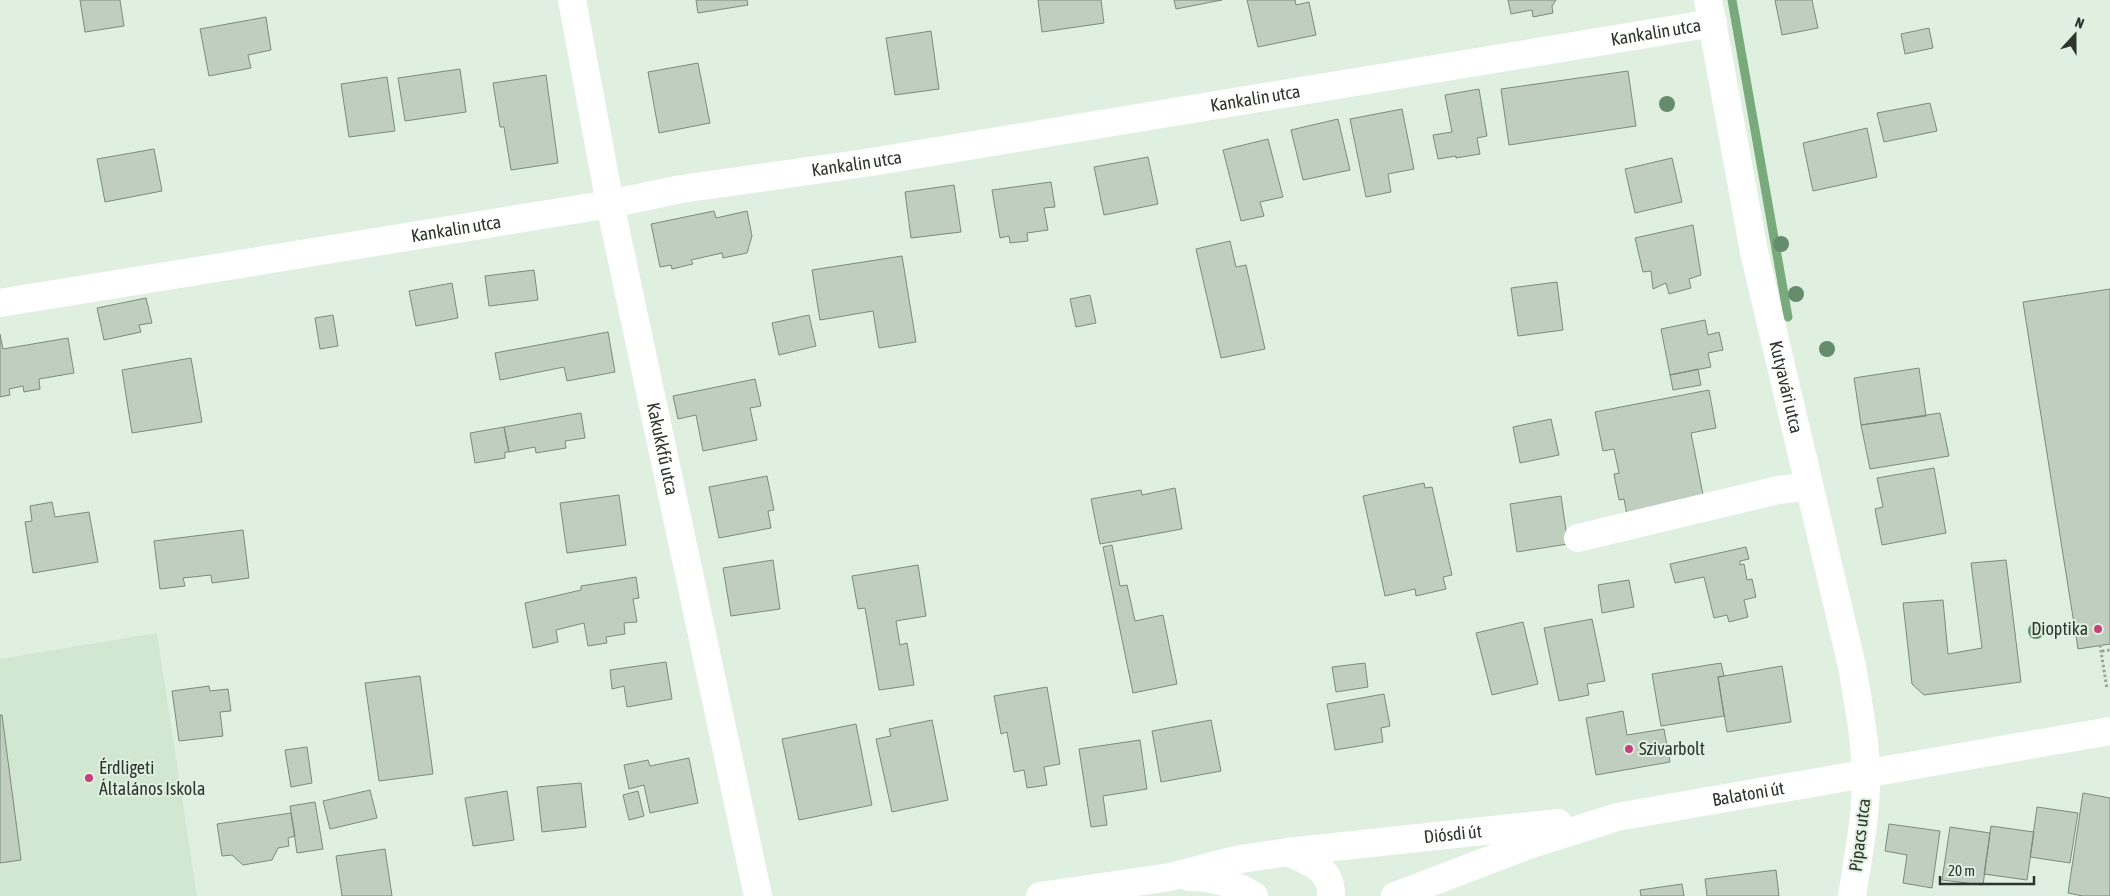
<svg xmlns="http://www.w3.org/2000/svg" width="2110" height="896" font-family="'Asap Condensed',sans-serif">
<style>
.built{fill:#d1e7d2}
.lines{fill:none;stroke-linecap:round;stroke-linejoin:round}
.stream{stroke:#79aa7c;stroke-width:9}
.building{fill:#bfcebf;stroke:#7d8b7d}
.path{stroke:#99a599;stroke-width:3;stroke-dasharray:2.5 2.5;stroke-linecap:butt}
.minor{stroke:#fff;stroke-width:28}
.major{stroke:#fff;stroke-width:28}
.tree{fill:#658c6c}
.poi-dot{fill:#c7407e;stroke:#e0f0e0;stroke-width:2}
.labels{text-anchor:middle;stroke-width:4;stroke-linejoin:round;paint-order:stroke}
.street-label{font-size:18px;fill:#2e342e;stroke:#e0f0e0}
.poi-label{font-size:18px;fill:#2e342e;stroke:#e0f0e0;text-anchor:start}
</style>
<rect width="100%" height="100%" fill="#e0f0e0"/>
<!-- built -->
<path class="built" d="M 157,633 L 197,896 L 0,896 L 0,659 Z"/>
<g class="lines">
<!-- stream -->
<path class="stream" d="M 1732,0 L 1788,317"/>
</g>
<!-- building -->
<path class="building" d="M 80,0 L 120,0 L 124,26 L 85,32 Z
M 696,0 L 747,0 L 748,5 L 698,13 Z
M 1038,0 L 1101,0 L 1104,23 L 1042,32 Z
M 1174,0 L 1222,0 L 1176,9 Z
M 1247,0 L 1295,0 L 1296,5 L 1309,2 L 1316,35 L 1258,47 Z
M 1508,0 L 1556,0 L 1552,6 L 1553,13 L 1533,17 L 1532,10 L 1511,14 Z
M 1775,0 L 1812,0 L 1818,28 L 1782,35 Z
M 266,17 L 271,50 L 248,55 L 251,68 L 209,76 L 200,29 Z
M 1929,28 L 1933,48 L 1905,54 L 1901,34 Z
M 931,31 L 939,89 L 895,95 L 886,38 Z
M 698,63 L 710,123 L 659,133 L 648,72 Z
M 460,69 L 466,112 L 405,121 L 398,78 Z
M 1628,71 L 1636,126 L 1509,145 L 1501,89 Z
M 546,75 L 558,163 L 511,170 L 504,127 L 500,127 L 493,83 Z
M 387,77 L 395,131 L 349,137 L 341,84 Z
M 1479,89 L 1487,136 L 1477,138 L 1480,154 L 1456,158 L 1456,156 L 1438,159 L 1433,135 L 1452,132 L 1445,95 Z
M 1930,103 L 1937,131 L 1884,142 L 1877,113 Z
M 1402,109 L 1414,169 L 1388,174 L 1391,192 L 1366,197 L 1350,119 Z
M 1338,119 L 1350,170 L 1303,180 L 1291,130 Z
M 1867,128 L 1877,177 L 1813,191 L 1803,143 Z
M 1268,139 L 1283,197 L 1260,202 L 1264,216 L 1241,221 L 1223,150 Z
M 154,149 L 162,191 L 105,202 L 97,159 Z
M 1148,157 L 1158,204 L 1104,215 L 1094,167 Z
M 1672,158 L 1682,202 L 1635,213 L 1625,169 Z
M 1051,182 L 1055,207 L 1044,208 L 1048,230 L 1027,233 L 1028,241 L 1010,243 L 1009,236 L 1000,238 L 992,190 Z
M 954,185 L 961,232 L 911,238 L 905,192 Z
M 714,211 L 716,218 L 747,211 L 752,236 L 747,253 L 723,258 L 722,253 L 691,260 L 693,264 L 672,269 L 671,265 L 660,267 L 651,224 Z
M 1693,225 L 1701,275 L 1689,279 L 1691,288 L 1669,294 L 1666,283 L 1653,289 L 1651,271 L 1643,272 L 1635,238 Z
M 1230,241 L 1236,267 L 1246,265 L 1265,349 L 1221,358 L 1196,249 Z
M 902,256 L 916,342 L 879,348 L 873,311 L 820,320 L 812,270 Z
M 534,270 L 538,300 L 489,306 L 485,276 Z
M 1557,282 L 1563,330 L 1518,336 L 1511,288 Z
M 452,283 L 458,318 L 416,326 L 409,291 Z
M 2110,289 L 2110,644 L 2078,649 L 2023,302 Z
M 1090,295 L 1096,323 L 1076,327 L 1070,299 Z
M 146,298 L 152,323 L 139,325 L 141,332 L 104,340 L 97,308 Z
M 333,315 L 338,346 L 320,349 L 315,318 Z
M 809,315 L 816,346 L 779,355 L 772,323 Z
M 1705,320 L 1708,335 L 1719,332 L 1723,350 L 1708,353 L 1711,367 L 1670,375 L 1661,329 Z
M 608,332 L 615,372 L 567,381 L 564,367 L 500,380 L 495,353 Z
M 0,334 L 3,349 L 68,338 L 74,373 L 39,379 L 40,389 L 24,392 L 23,386 L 9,389 L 10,395 L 0,397 Z
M 191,358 L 202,422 L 132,433 L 122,370 Z
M 1919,368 L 1926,416 L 1861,425 L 1854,378 Z
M 1698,369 L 1701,385 L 1673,390 L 1670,375 Z
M 755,379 L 761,406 L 750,408 L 757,440 L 703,451 L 696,415 L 678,419 L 673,396 Z
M 1709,390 L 1716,428 L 1691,433 L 1704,500 L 1627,515 L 1624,499 L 1619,500 L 1614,474 L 1619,473 L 1614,449 L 1603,451 L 1595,412 Z
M 581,413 L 585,438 L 565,441 L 566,448 L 536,453 L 535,447 L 509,452 L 504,427 Z
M 1940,413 L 1949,456 L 1870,469 L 1861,425 Z
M 1551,419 L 1559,455 L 1520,463 L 1513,427 Z
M 504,427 L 509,452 L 505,452 L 505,458 L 475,463 L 470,433 Z
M 1934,468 L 1946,533 L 1882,545 L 1875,509 L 1883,507 L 1877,478 Z
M 767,476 L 774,510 L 768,511 L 771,528 L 719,538 L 709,487 Z
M 1424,483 L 1425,488 L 1432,487 L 1452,575 L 1443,577 L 1446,589 L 1416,596 L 1415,589 L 1385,596 L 1363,496 Z
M 1175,488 L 1182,529 L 1100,544 L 1091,499 L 1141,490 L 1142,495 Z
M 619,495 L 626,545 L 567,553 L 560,503 Z
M 1561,496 L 1568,544 L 1517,552 L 1510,504 Z
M 52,502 L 55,517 L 89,512 L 98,562 L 33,573 L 25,522 L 32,521 L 30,506 Z
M 243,530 L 249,578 L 212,583 L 211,575 L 183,578 L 185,586 L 160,589 L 154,541 Z
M 1112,545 L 1120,586 L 1127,585 L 1135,621 L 1163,615 L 1177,684 L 1133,693 L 1103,547 Z
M 1746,547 L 1749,559 L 1740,561 L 1740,565 L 1744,564 L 1747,580 L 1752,579 L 1756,597 L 1744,600 L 1748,617 L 1729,622 L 1727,615 L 1714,618 L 1704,577 L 1675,583 L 1670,564 Z
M 773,560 L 780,609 L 731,616 L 723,568 Z
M 2006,560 L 2021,682 L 1924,695 L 1912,684 L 1903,603 L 1943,600 L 1948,654 L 1982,648 L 1971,563 Z
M 918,565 L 926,616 L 896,621 L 900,645 L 907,643 L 914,685 L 879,690 L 865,608 L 858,609 L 852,576 Z
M 636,577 L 639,598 L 633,599 L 637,622 L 624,623 L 625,634 L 606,637 L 607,643 L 588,646 L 584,623 L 556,630 L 558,642 L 533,648 L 525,603 L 581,590 L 581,586 Z
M 1629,580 L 1634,607 L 1602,613 L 1598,585 Z
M 1592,619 L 1605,681 L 1587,684 L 1589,695 L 1559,701 L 1544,628 Z
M 1523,622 L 1538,684 L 1492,695 L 1476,633 Z
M 666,662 L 672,699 L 627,707 L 624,686 L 612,689 L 610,670 Z
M 1365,663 L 1368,687 L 1336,692 L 1332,667 Z
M 1721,663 L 1724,676 L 1718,677 L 1724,716 L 1661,726 L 1652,674 Z
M 1782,666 L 1791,722 L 1727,732 L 1718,677 Z
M 420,676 L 433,774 L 379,781 L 365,683 Z
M 209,686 L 210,691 L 228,689 L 231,711 L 220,712 L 223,736 L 179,741 L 172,691 Z
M 1047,687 L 1060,764 L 1044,767 L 1047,785 L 1027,788 L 1024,770 L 1014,772 L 1007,732 L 1001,734 L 994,696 Z
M 1384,694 L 1390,726 L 1381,728 L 1383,742 L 1335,750 L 1327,704 Z
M 1623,711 L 1627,735 L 1664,729 L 1670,762 L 1596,775 L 1586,718 Z
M 0,715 L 2,715 L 21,860 L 0,863 Z
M 932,720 L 948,800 L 892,812 L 876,739 L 891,736 L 889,729 Z
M 1211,720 L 1221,771 L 1161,782 L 1152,731 Z
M 856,724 L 872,805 L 799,820 L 782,739 Z
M 1140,740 L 1147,789 L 1103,796 L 1107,825 L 1091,827 L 1079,749 Z
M 307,747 L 312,783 L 291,787 L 285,750 Z
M 689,758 L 698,803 L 650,813 L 644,785 L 629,789 L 624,765 L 648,760 L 650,766 Z
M 581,783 L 586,827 L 542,832 L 537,787 Z
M 370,790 L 377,818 L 330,829 L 323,801 Z
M 507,791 L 514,840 L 473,846 L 465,798 Z
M 638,791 L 644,816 L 629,820 L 623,795 Z
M 2083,793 L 2110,798 L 2110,896 L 2083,896 L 2068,893 Z
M 315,802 L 323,849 L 297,853 L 290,806 Z
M 2037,807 L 2078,813 L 2070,863 L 2030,857 Z
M 291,813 L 295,836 L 288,838 L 289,846 L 278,848 L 272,860 L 243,865 L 232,855 L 222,856 L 217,824 Z
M 1889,824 L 1940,831 L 1932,888 L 1903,883 L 1907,855 L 1885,851 Z
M 1991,826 L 2034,832 L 2027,880 L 1984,874 Z
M 1950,827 L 1990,833 L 1983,885 L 1942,880 Z
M 385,849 L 392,896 L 342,896 L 336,856 Z
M 1776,870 L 1779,896 L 1707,896 L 1705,879 Z
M 1682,884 L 1684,896 L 1641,896 L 1640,890 Z"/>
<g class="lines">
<!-- path -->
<path class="path" d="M 2100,645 L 2107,689
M 2102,651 L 2110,650"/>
<!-- minor -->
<g class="minor">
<path id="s1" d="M 572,0 L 610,204 L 758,896"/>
<path id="s2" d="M 1708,0 L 1754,252 L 1852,666 C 1858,702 1865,737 1866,773 C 1867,813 1858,857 1852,896"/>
<path id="s3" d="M 0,303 L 610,204 L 681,189 L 865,163 L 1713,23"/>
<path d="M 1578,538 L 1778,490 L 1809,486"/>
</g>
<!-- major -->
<g class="major">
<path d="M 1288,852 C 1309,862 1332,868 1331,896"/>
<path d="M 1189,877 C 1214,877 1233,883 1254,896"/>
<path id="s4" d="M 1040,896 L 1170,877 L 1235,860 L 1288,852 L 1558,823"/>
<path id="s5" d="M 1395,896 L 1529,845 L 1617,817 L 2110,731"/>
</g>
</g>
<!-- trees -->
<g class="tree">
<circle cx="1667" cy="104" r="8"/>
<circle cx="1781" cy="244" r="8"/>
<circle cx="1796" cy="294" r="8"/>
<circle cx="1827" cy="349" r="8"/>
<circle cx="2036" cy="631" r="8"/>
</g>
<!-- markers -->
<g class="poi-dot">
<circle cx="2098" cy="629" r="5"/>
<circle cx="1629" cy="749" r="5"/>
<circle cx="89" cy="778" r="5"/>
</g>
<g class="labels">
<!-- street labels -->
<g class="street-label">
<text dy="6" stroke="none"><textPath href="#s3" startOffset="1678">Kankalin utca</textPath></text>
<text dy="6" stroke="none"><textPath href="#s3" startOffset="1272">Kankalin utca</textPath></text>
<text dy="6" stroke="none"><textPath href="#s3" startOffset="868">Kankalin utca</textPath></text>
<text dy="6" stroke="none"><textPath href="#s3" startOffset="462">Kankalin utca</textPath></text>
<text dy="6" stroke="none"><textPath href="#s2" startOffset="395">Kutyavári utca</textPath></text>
<text dy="6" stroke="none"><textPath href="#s1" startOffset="458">Kakukkfű utca</textPath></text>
<text dy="6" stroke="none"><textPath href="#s5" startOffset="369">Balatoni út</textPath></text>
<text dy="6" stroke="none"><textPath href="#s4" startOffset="418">Diósdi út</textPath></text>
<text transform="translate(1860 835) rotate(-83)" y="6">Pipacs utca</text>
</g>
<!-- poi labels -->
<g class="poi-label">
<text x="2088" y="635" text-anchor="end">Dioptika</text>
<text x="1639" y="755">Szivarbolt</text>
<text x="99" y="774">Érdligeti<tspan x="99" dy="21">Általános Iskola</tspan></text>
</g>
</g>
<!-- north arrow -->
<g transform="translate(2075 35) rotate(21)" stroke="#e0f0e0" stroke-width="4" paint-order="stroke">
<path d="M0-4L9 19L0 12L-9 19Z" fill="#2e342e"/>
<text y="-8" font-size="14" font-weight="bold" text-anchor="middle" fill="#2e342e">N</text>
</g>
<!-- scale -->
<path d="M1940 876v8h94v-8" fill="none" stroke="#2e342e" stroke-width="2.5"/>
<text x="1948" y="876" font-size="15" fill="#2e342e" stroke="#e0f0e0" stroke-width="4" paint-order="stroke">20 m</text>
</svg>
